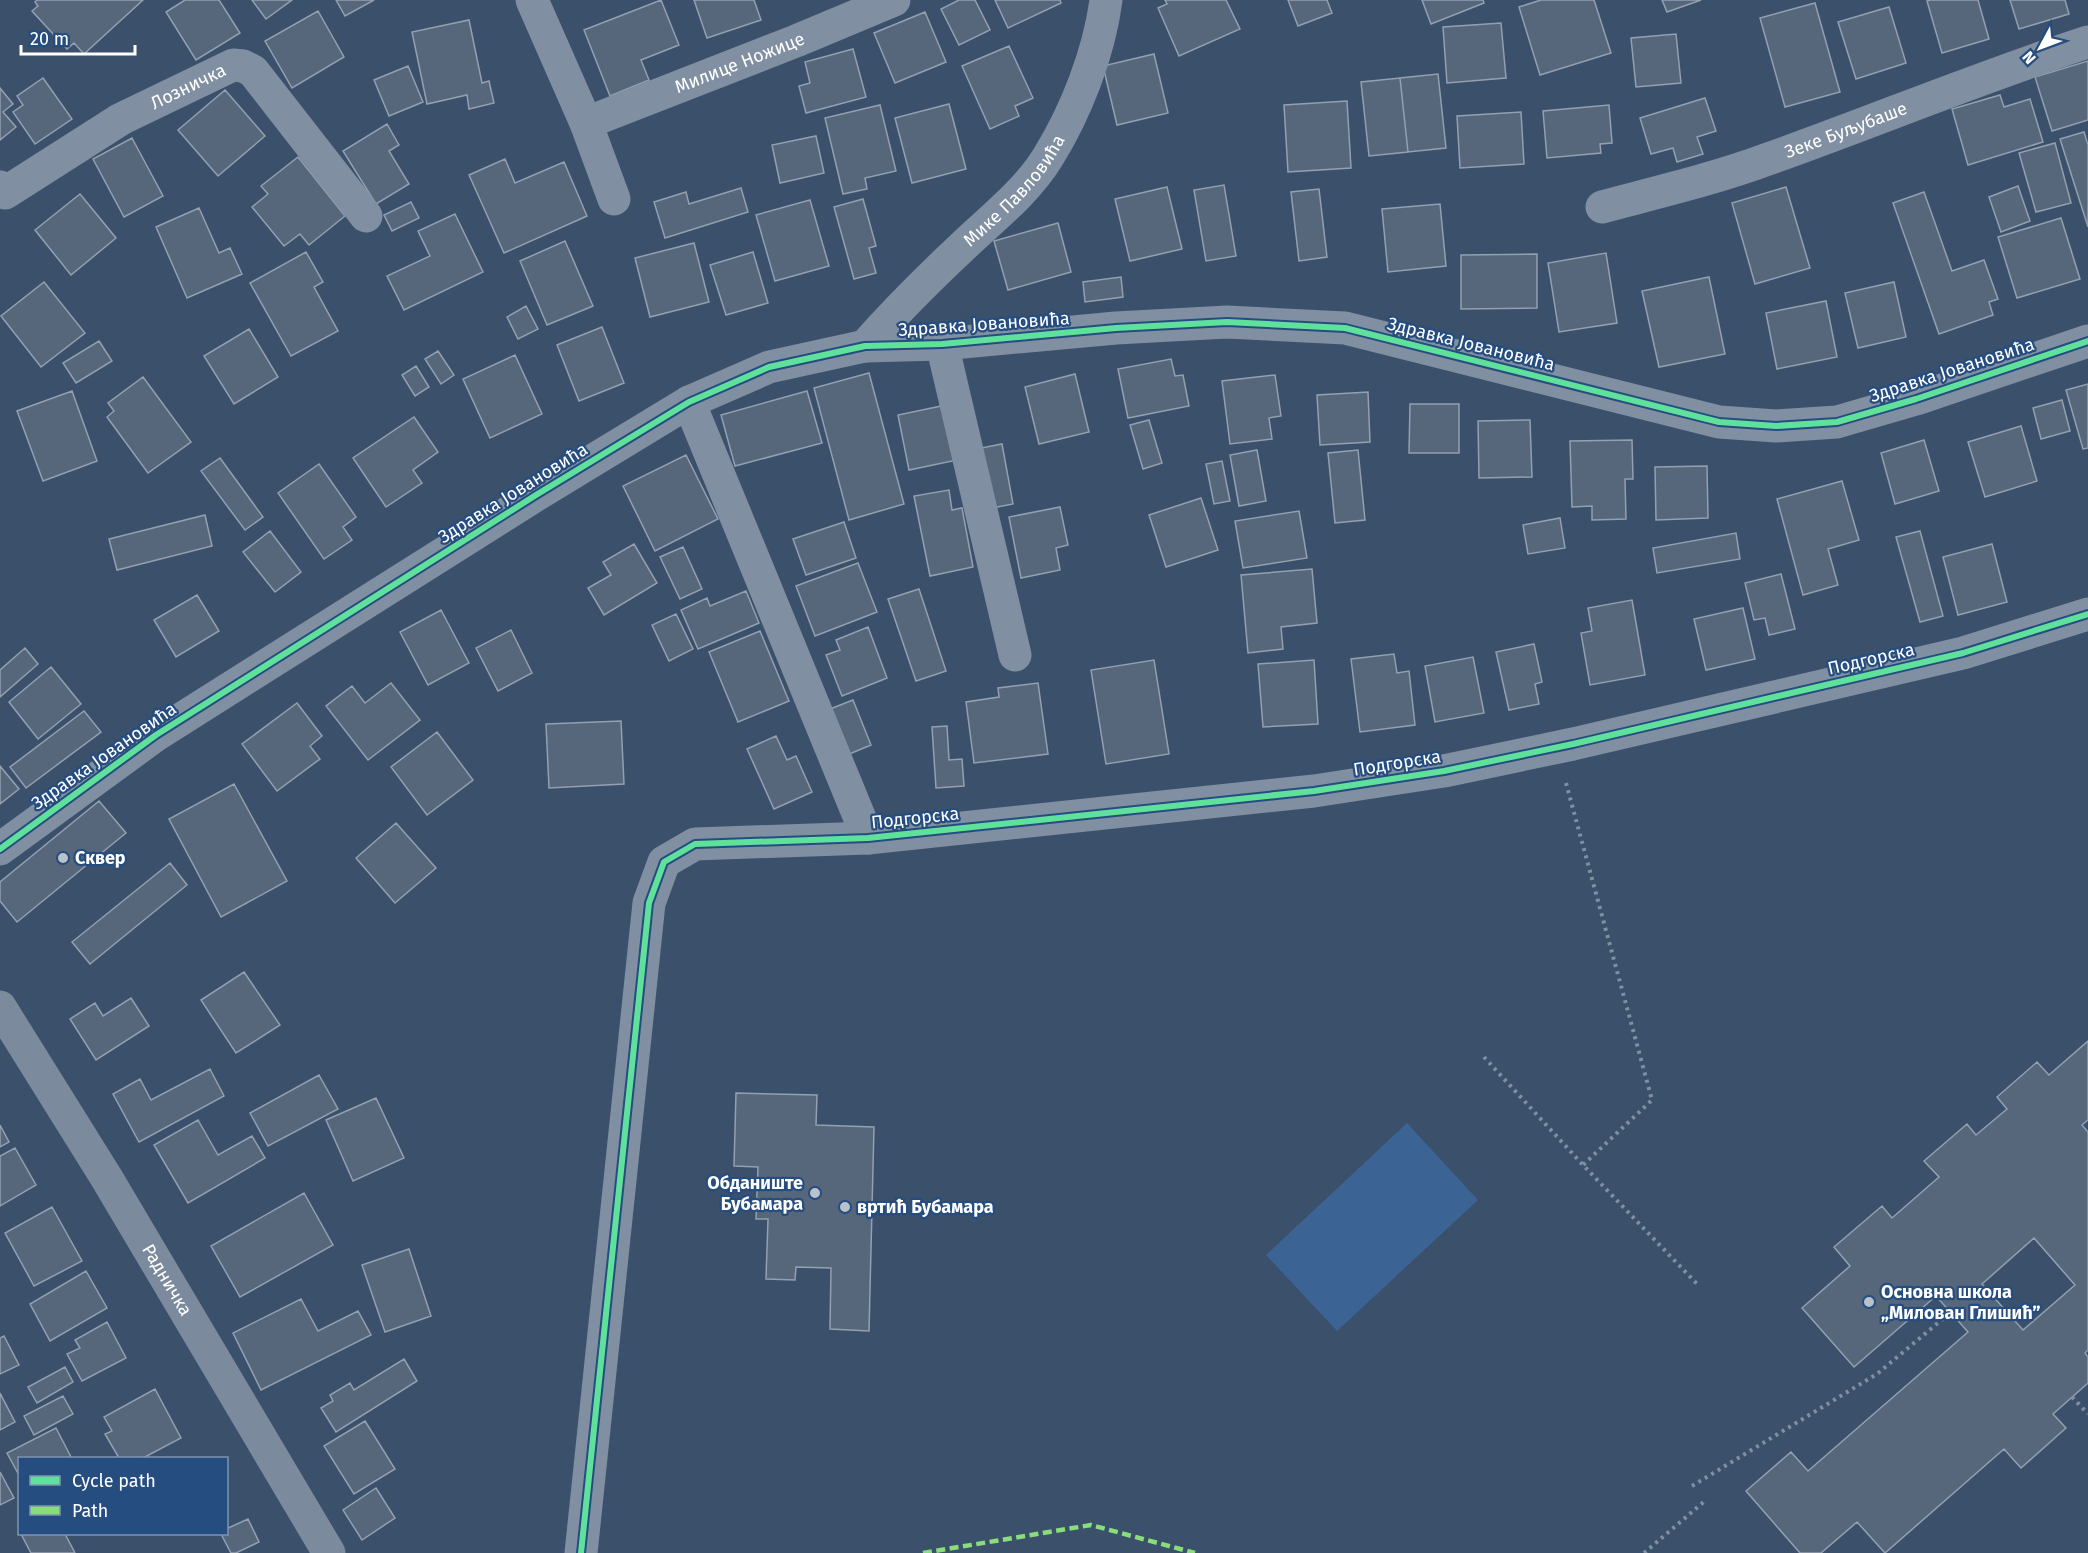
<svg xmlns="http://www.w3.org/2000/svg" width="2088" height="1553" font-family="'Fira Sans',sans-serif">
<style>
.green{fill:#3b6495}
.building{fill:#56677c;stroke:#93a0b0;stroke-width:1.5;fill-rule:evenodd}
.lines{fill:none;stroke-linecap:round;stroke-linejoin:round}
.path{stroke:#808fa1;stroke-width:4;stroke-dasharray:3 4.5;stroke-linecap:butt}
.street{stroke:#808fa1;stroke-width:33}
.secondary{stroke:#7b8a9d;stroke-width:33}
.quiet{stroke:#8add7b;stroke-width:4.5;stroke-dasharray:9 4.5;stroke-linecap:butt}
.cycleway-casing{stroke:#264d7f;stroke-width:10}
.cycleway{stroke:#60e19b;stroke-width:6}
.poi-dot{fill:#bac2cb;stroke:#264d7f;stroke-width:2}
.labels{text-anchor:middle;stroke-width:4.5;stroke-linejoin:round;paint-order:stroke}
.street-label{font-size:18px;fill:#fff;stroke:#264d7f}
.poi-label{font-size:18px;font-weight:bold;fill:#fff;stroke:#264d7f;text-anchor:start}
</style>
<rect width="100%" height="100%" fill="#3a506b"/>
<!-- green -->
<path class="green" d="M 1407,1123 L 1478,1200 L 1337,1331 L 1266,1255 Z"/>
<!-- building -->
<path class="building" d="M 37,0 L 143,0 L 84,54 L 74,43 L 67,49 L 32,11 L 38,6 L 35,2 Z
M 185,0 L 219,0 L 240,33 L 196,60 L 166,12 Z
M 252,0 L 292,0 L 266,19 Z
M 336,0 L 374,0 L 345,16 Z
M 661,0 L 679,45 L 641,60 L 649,80 L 610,96 L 584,30 Z
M 694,0 L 754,0 L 761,20 L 707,38 Z
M 959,0 L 975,0 L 990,30 L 959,45 L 941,9 Z
M 995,0 L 1060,0 L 1061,3 L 1008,28 Z
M 1165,0 L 1226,0 L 1240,29 L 1179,56 L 1158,8 L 1167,4 Z
M 1288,0 L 1327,0 L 1332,13 L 1298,26 Z
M 1422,0 L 1483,0 L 1484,3 L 1431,24 Z
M 1541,0 L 1594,0 L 1611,53 L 1540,75 L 1519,7 Z
M 1662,0 L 1701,0 L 1667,12 Z
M 1930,0 L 1978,0 L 1989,39 L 1942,53 L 1927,1 Z
M 2010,0 L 2065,0 L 2069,14 L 2019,29 Z
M 1815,3 L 1840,92 L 1785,107 L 1760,18 Z
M 1889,7 L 1906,63 L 1856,79 L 1838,22 Z
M 318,11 L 344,57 L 292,88 L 265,41 Z
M 925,12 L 946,62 L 895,83 L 874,33 Z
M 469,20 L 482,83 L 489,81 L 494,103 L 469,109 L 467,95 L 427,104 L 412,32 Z
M 1501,23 L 1506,78 L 1447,83 L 1443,27 Z
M 1676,34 L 1681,83 L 1636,87 L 1631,38 Z
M 1009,46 L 1033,98 L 1015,106 L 1019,116 L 990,129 L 962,66 Z
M 853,49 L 866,97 L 806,113 L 799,86 L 810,83 L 805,62 Z
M 1154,54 L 1168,113 L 1117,125 L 1103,66 Z
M 2088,61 L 2088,120 L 2052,131 L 2035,77 Z
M 408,66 L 423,102 L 389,116 L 374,80 Z
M 1438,74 L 1446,148 L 1408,152 L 1400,78 Z
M 43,78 L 72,119 L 35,144 L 13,112 L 23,105 L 17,96 Z
M 1400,78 L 1408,152 L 1369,156 L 1361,82 Z
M 0,88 L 13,104 L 3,112 L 16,127 L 0,140 Z
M 225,90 L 265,136 L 218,176 L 178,130 Z
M 2000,95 L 2004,107 L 2030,99 L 2043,142 L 1968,165 L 1952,109 Z
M 1705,98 L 1716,131 L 1697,137 L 1703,154 L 1677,162 L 1673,148 L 1651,154 L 1640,118 Z
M 1347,101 L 1351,168 L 1288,172 L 1284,105 Z
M 949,104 L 966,169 L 912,183 L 895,118 Z
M 880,105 L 896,171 L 865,178 L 867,189 L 843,194 L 825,118 Z
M 1609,105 L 1612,143 L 1600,144 L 1601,153 L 1547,158 L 1543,111 Z
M 1521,112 L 1524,164 L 1460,168 L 1457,116 Z
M 387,124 L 399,145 L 389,151 L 409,184 L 376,204 L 343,151 Z
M 2084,132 L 2088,145 L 2088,227 L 2060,139 Z
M 816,136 L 824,173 L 780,183 L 772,145 Z
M 132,138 L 163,196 L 124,217 L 93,159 Z
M 2055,143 L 2071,203 L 2036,212 L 2019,153 Z
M 298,157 L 345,216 L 309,245 L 300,234 L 284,246 L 252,207 L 268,194 L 261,186 Z
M 505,159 L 515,183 L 564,162 L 587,216 L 504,253 L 469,175 Z
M 1224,185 L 1236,256 L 1206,261 L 1194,190 Z
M 2018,186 L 2030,221 L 2001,232 L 1989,197 Z
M 1167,187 L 1182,249 L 1130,261 L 1115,199 Z
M 1786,187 L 1810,268 L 1755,284 L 1732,203 Z
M 741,188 L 748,212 L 665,238 L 654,202 L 686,192 L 689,204 Z
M 1319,189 L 1327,257 L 1299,261 L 1291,192 Z
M 1924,192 L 1952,271 L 1984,260 L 1998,299 L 1989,302 L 1993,315 L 1939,334 L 1893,203 Z
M 80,194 L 116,238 L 71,275 L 35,230 Z
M 863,199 L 876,246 L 869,248 L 876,273 L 854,279 L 834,207 Z
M 810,200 L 829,266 L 775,281 L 756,215 Z
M 411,202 L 419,218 L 392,231 L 384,215 Z
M 1440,204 L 1446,266 L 1388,272 L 1382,209 Z
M 199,208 L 219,253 L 230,248 L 242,274 L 187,298 L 156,227 Z
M 455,214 L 483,272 L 404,310 L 387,276 L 430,256 L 418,231 Z
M 2061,218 L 2080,279 L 2017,298 L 1998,237 Z
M 1058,223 L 1071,272 L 1008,290 L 994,241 Z
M 565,241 L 593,306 L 547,325 L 520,261 Z
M 694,243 L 709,302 L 650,317 L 635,258 Z
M 306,252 L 323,282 L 314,287 L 338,331 L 291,356 L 250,283 Z
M 753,252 L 768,303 L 726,315 L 710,265 Z
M 1606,253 L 1617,323 L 1559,332 L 1548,263 Z
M 1537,254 L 1537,308 L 1461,309 L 1461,255 Z
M 1121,277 L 1123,297 L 1085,302 L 1083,282 Z
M 1709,277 L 1725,354 L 1659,367 L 1642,291 Z
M 44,282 L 85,333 L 41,367 L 1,316 Z
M 1894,282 L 1906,337 L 1858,348 L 1845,293 Z
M 1826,301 L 1837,357 L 1777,369 L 1766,313 Z
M 526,306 L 538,329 L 518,339 L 507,317 Z
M 602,327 L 624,383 L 579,401 L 557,345 Z
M 249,329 L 278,377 L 234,404 L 204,356 Z
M 99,341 L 112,361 L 76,383 L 63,363 Z
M 438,351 L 454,375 L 441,384 L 425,359 Z
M 515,355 L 542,414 L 490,438 L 463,379 Z
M 1171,359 L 1175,376 L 1183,375 L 1189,406 L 1128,418 L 1118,369 Z
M 416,366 L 429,387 L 415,396 L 402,375 Z
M 869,373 L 904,504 L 849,520 L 814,388 Z
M 1075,374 L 1089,432 L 1039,444 L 1025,387 Z
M 1275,375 L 1281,416 L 1269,418 L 1272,439 L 1230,444 L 1222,381 Z
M 143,377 L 191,442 L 148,473 L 107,417 L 114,411 L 108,403 Z
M 2088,384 L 2088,448 L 2083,449 L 2066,390 Z
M 72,391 L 97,461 L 43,481 L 17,411 Z
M 807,391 L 822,443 L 735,466 L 721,415 Z
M 1368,392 L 1370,442 L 1320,445 L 1317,395 Z
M 2062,400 L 2070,431 L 2041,439 L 2033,408 Z
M 1410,404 L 1459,404 L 1459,453 L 1409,453 Z
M 946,405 L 957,460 L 909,470 L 898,415 Z
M 414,417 L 438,452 L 413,470 L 422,483 L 386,507 L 353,458 Z
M 1149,420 L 1162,463 L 1143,469 L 1130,425 Z
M 1530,420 L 1532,477 L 1479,478 L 1478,421 Z
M 2021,426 L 2037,481 L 1985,497 L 1968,442 Z
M 1632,440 L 1633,479 L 1625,479 L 1626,519 L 1592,520 L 1592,506 L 1572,507 L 1570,441 Z
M 1924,440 L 1939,491 L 1895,504 L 1881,453 Z
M 1002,444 L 1013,504 L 992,508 L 981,448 Z
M 1257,450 L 1266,501 L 1239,506 L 1230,455 Z
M 1358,450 L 1365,520 L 1335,523 L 1328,453 Z
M 686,455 L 718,519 L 655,551 L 623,486 Z
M 220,458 L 263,517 L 245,530 L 201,471 Z
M 1222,461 L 1230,501 L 1214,504 L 1206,464 Z
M 319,464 L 356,517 L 343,527 L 352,540 L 324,559 L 278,493 Z
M 1707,466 L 1708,518 L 1656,520 L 1655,467 Z
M 1842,481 L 1859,540 L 1828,549 L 1838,585 L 1803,595 L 1777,499 Z
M 949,490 L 952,510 L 962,508 L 973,567 L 930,576 L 914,496 Z
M 1201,498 L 1218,550 L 1166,567 L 1149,515 Z
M 1060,507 L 1068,545 L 1056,548 L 1060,570 L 1021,578 L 1009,517 Z
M 1299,511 L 1307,558 L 1243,568 L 1235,521 Z
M 205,515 L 212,546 L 117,570 L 109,539 Z
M 1560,518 L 1565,548 L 1528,554 L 1523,525 Z
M 844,522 L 856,558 L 806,575 L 793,539 Z
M 270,531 L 301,572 L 275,592 L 243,552 Z
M 1920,531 L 1943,616 L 1920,622 L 1896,537 Z
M 1736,533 L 1740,559 L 1657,573 L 1653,548 Z
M 634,544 L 657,583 L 604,615 L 588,588 L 611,575 L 603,562 Z
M 1992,544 L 2007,602 L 1958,615 L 1943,557 Z
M 683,547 L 702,589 L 680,599 L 660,557 Z
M 858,563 L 877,612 L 815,636 L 796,586 Z
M 1312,569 L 1317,623 L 1281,627 L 1283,649 L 1248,653 L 1241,575 Z
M 1781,574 L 1795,629 L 1769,635 L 1765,618 L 1754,620 L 1745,583 Z
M 919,589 L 946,671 L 916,681 L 888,599 Z
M 746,591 L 759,623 L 698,649 L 681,610 L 707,598 L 710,606 Z
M 197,595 L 219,631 L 176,657 L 154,620 Z
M 1632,600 L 1645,675 L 1590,685 L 1581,633 L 1592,631 L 1588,608 Z
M 1743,608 L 1755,659 L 1706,670 L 1694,619 Z
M 441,610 L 469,663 L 428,685 L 400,632 Z
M 676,614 L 693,649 L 669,661 L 652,625 Z
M 868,627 L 887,678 L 842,696 L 826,655 L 840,650 L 836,640 Z
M 511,630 L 532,673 L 498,691 L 476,648 Z
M 760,631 L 789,701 L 738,722 L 709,652 Z
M 1534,644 L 1542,682 L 1535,684 L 1539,704 L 1509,710 L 1496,652 Z
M 25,648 L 38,664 L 0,697 L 0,670 Z
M 1394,654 L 1397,673 L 1409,671 L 1415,725 L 1360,732 L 1351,659 Z
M 1473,657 L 1484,713 L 1435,722 L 1425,666 Z
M 1154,660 L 1169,754 L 1106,764 L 1091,670 Z
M 1314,660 L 1318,724 L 1263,727 L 1258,664 Z
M 51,667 L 81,704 L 38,739 L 9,702 Z
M 391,683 L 420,720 L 368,760 L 326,706 L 352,686 L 365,703 Z
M 1038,683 L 1048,754 L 974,763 L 966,702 L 999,697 L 998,688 Z
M 853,700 L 871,745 L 847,755 L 830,709 Z
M 297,703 L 322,736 L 310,746 L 320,759 L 277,791 L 242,744 Z
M 84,711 L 101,732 L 26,788 L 10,767 Z
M 621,721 L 624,784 L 549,788 L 546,724 Z
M 947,726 L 949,760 L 962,759 L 964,786 L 936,788 L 932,727 Z
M 437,732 L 473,780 L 427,815 L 391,767 Z
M 776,736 L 787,760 L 796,756 L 812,792 L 774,809 L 747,749 Z
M 0,766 L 19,789 L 0,804 Z
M 234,784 L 287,881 L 221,917 L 169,819 Z
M 99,801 L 126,833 L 17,922 L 0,901 L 0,882 Z
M 396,823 L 436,868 L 395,903 L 356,858 Z
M 170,863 L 187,885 L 90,964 L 72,942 Z
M 244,972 L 280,1025 L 236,1053 L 201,1000 Z
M 131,998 L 149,1026 L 96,1060 L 70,1019 L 95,1003 L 103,1016 Z
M 2088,1041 L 2088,1120 L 2082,1125 L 2088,1132 L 2088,1350 L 2085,1353 L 2088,1357 L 2088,1383 L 2053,1414 L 2066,1428 L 2021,1468 L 2004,1449 L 1885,1553 L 1857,1522 L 1821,1553 L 1800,1553 L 1746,1491 L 1791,1452 L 1808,1471 L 1968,1332 L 1936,1296 L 1854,1367 L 1802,1308 L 1850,1266 L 1834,1247 L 1882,1206 L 1892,1218 L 1939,1177 L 1924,1161 L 1967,1124 L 1976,1135 L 2007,1109 L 1997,1097 L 2037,1062 L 2049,1075 ZM 2034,1238 L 2075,1285 L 2023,1330 L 1982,1284 Z
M 210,1069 L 224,1096 L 139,1142 L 113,1094 L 140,1079 L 151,1100 Z
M 319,1075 L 338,1109 L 268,1146 L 250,1113 Z
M 736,1093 L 817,1095 L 816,1125 L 874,1127 L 869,1331 L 830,1329 L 831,1268 L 796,1267 L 795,1280 L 766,1279 L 768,1219 L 756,1219 L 758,1167 L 734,1166 Z
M 376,1098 L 404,1158 L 353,1181 L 326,1120 Z
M 198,1120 L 218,1155 L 252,1136 L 265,1158 L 188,1203 L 154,1145 Z
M 0,1125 L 9,1142 L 0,1147 Z
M 15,1148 L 36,1185 L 0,1206 L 0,1156 Z
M 304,1193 L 333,1245 L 240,1297 L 211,1246 Z
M 52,1207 L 82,1261 L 34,1286 L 5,1233 Z
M 409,1249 L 431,1316 L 385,1332 L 362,1265 Z
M 86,1271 L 107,1308 L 50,1341 L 30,1304 Z
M 301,1299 L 318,1331 L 358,1311 L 371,1335 L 261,1390 L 233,1333 Z
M 107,1322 L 126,1358 L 82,1381 L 67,1354 L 80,1348 L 75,1340 Z
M 4,1336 L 19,1365 L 0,1374 L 0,1338 Z
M 404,1359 L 417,1381 L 336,1432 L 321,1408 L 333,1401 L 330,1395 L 350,1383 L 354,1390 Z
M 65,1367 L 73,1382 L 37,1403 L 28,1387 Z
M 155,1389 L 181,1438 L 143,1458 L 119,1458 L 105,1434 L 112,1431 L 104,1417 Z
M 0,1393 L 15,1422 L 0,1430 Z
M 63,1396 L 73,1414 L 34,1435 L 24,1416 Z
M 365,1421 L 395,1469 L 354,1494 L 324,1446 Z
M 56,1428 L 71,1457 L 68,1458 L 20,1458 L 20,1477 L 7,1453 Z
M 0,1472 L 14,1498 L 0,1505 Z
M 376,1488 L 395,1518 L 362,1540 L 343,1510 Z
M 248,1519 L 259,1542 L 236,1553 L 231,1553 L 221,1534 L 226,1534 L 226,1529 Z
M 21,1534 L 65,1534 L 75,1553 L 31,1553 Z"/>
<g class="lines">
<!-- path -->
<path class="path" d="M 1566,783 L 1652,1100 L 1583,1165
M 1484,1057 L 1583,1165 L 1698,1285
M 2072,1397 L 2088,1414
M 1692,1486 L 1877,1374 L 1951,1312
M 1644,1553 L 1706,1500"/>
<!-- street -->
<g class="street">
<path d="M 532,0 L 586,123 L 614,199"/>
<path id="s1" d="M 586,123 L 796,41 L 894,0"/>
<path id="s2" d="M 0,187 L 5,193 L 121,119 L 233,65 L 243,66 L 253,71 L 366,216"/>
<path id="s3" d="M 1602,207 C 1658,192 1714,179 1768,159 C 1875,121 1980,77 2088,42"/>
<path d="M 942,344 L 1015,655"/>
<path id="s4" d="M 865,346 C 895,312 927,280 960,249 C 990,220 1026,193 1048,157 C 1076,112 1099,53 1106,0"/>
<path d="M 689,402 L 868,838"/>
<path d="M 0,849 L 156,735 L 536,495 L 689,402 L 769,367 L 865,346 L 942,344 L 1116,328 L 1227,322 L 1345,328 L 1719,422 L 1776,426 L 1837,422 L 1916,399 L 2088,341"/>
<path d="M 581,1553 L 649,903 L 664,862 L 695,844 L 868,838 L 1314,791 L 1444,771 L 1573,744 L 1963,653 L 2088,614"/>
</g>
<!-- secondary -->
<path class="secondary" id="s5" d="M 0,1007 L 106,1177 L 329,1553"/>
<!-- quiet -->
<path class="quiet" d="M 923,1553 L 1091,1525 L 1195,1553"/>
<!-- cycleway casing -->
<g class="cycleway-casing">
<path id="cycleway" d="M 0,849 L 156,735 L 536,495 L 689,402 L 769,367 L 865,346 L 942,344 L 1116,328 L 1227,322 L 1345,328 L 1719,422 L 1776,426 L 1837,422 L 1916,399 L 2088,341
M 581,1553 L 649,903 L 664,862 L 695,844 L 868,838 L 1314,791 L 1444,771 L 1573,744 L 1963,653 L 2088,614"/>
</g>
<!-- cycleway -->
<use href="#cycleway" class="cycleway"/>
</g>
<!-- markers -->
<g class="poi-dot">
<circle cx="63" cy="858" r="6"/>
<circle cx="815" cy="1193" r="6"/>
<circle cx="845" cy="1207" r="6"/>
<circle cx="1869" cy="1302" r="6"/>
</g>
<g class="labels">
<!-- street labels -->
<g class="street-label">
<text dy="6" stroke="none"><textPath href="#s1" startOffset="165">Милице Ножице</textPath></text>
<text dy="6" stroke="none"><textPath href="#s2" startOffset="220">Лозничка</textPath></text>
<text dy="6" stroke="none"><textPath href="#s3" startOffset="256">Зеке Буљубаше</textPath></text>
<text dy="6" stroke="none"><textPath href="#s4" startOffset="216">Мике Павловића</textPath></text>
<text transform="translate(984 324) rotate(-4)" y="6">Здравка Јовановића</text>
<text transform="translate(1471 344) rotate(14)" y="6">Здравка Јовановића</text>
<text transform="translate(1952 370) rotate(-18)" y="6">Здравка Јовановића</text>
<text transform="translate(513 493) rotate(-32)" y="6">Здравка Јовановића</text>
<text transform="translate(1871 659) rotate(-13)" y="6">Подгорска</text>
<text transform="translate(104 756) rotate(-35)" y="6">Здравка Јовановића</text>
<text transform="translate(1397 763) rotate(-9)" y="6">Подгорска</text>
<text transform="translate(915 818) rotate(-6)" y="6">Подгорска</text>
<text dy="6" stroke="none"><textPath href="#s5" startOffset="320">Радничка</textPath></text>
</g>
<!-- poi labels -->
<g class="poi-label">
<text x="75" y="864">Сквер</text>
<text x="803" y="1189" text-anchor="end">Обданиште<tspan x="803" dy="21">Бубамара</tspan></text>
<text x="857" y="1213">вртић Бубамара</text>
<text x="1881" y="1298">Основна школа<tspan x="1881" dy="21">„Милован Глишић”</tspan></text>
</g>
</g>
<!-- legend -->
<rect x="18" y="1457" width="210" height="78" fill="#264d7f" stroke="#7d94b2" stroke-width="1.5"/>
<rect x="30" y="1476" width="30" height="9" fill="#60e19b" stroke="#7d94b2" stroke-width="1.5"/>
<text x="72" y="1487" font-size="18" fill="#ffffff">Cycle path</text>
<rect x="30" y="1506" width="30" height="9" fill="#8add7b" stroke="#7d94b2" stroke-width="1.5"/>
<text x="72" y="1517" font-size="18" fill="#ffffff">Path</text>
<!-- north arrow -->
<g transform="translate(2040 48) rotate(229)" stroke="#264d7f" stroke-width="4.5" paint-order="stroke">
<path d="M0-4.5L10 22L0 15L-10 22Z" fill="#ffffff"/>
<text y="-9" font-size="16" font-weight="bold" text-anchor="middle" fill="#ffffff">N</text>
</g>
<!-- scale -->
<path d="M21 45v9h114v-9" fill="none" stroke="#ffffff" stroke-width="3"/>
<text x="30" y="45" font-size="18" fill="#ffffff" stroke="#264d7f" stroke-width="4.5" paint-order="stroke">20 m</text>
</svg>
